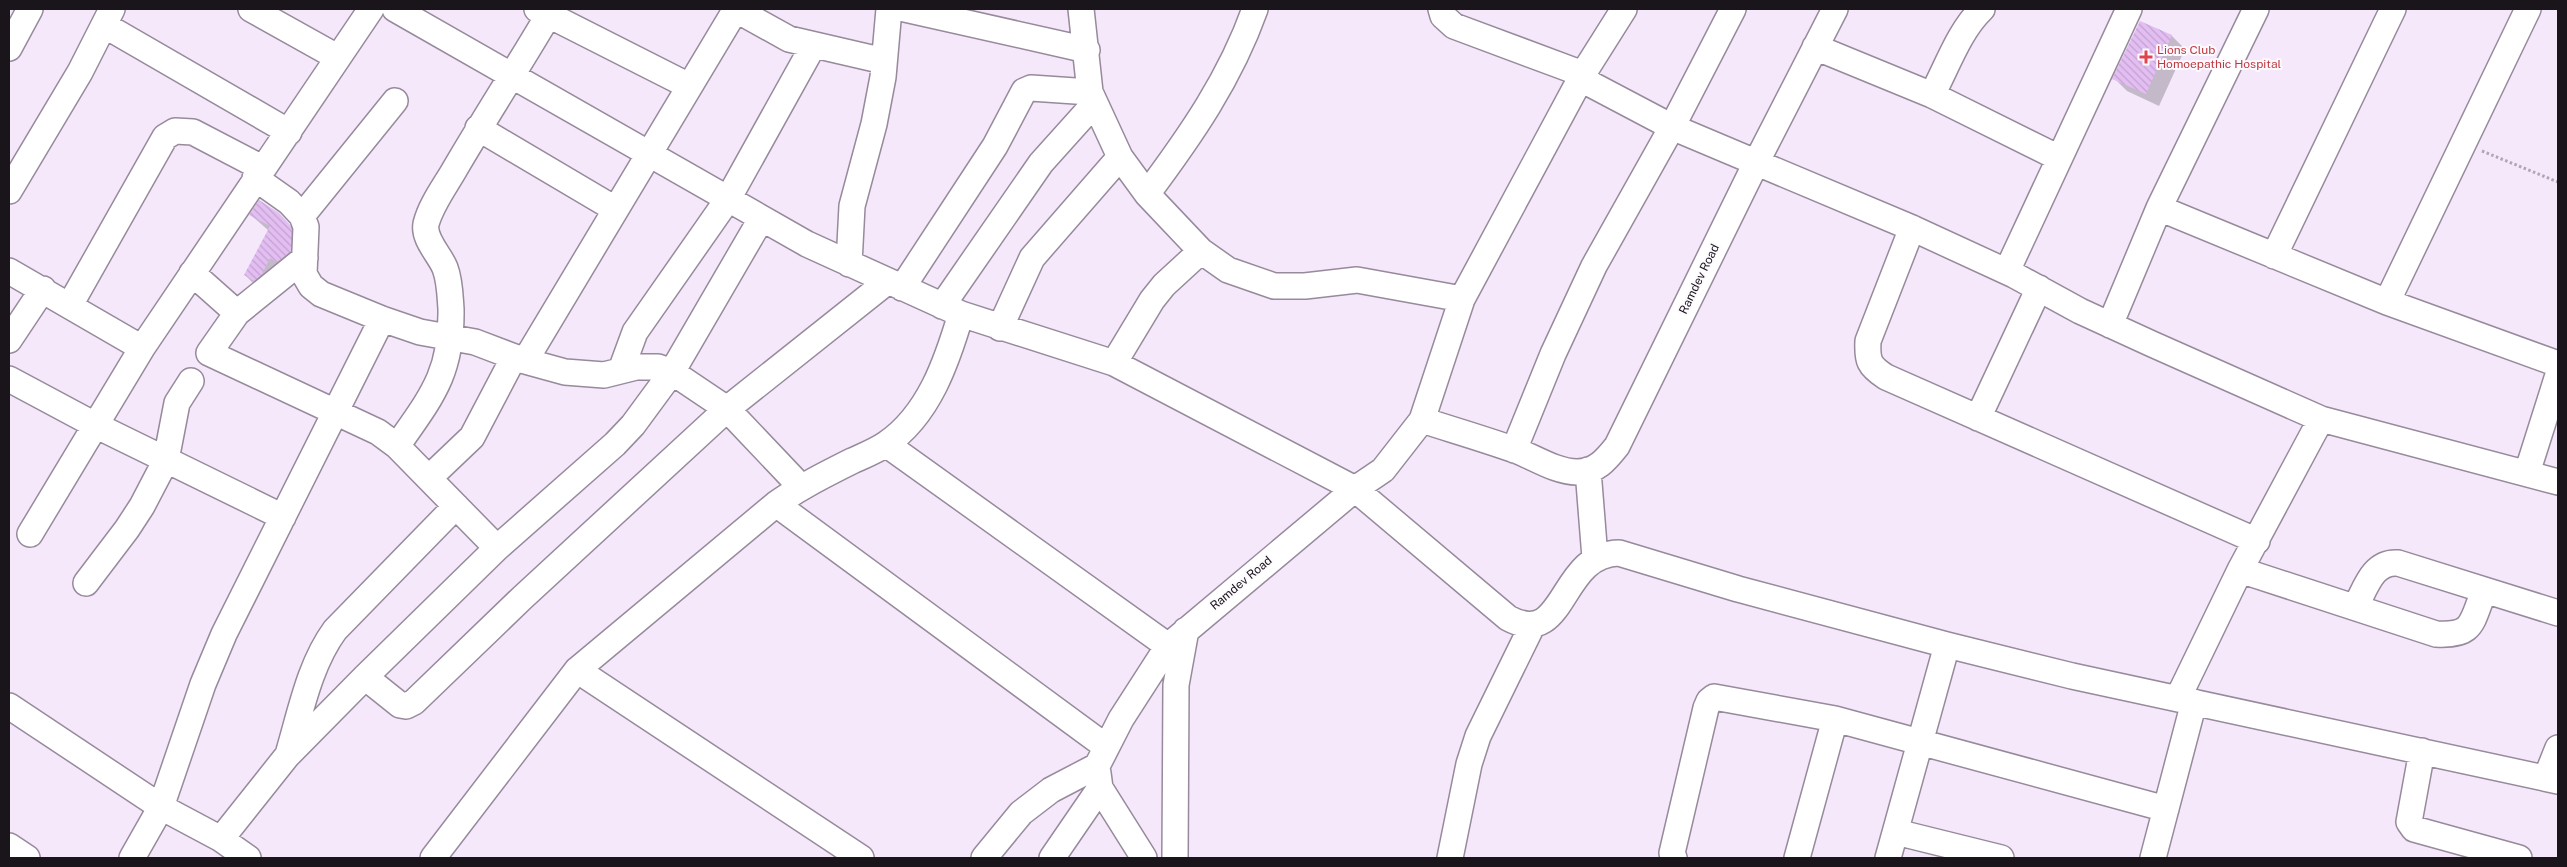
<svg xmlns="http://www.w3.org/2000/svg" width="2567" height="867" font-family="'Public Sans',sans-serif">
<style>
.shadow{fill:#0003}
.building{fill:url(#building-back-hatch)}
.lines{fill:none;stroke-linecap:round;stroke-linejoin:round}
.minor-casing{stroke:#968a9b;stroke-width:28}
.path{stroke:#afa5b4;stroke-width:3;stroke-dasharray:2.5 2.5;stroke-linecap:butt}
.minor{stroke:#fff;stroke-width:25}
.health-dot{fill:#e0444e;stroke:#fdfafe;stroke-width:2}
.labels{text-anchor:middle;stroke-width:4;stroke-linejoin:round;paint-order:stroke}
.health-label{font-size:12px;fill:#be3a42;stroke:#fdfafe;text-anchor:start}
.street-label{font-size:12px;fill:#19151b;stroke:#fdfafe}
</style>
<defs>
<pattern id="building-back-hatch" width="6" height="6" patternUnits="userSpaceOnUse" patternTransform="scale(1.25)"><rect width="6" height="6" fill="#e3bef2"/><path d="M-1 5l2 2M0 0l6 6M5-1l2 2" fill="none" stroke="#c2a2cf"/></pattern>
</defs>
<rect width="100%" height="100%" fill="#f5e8fb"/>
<!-- shadow -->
<path class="shadow" d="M 2140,22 L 2172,36 L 2185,49 L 2159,106 L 2127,91 L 2114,78 Z
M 279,214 L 302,238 L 304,243 L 258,288 L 245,275 L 269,231 L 251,215 Z"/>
<!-- building -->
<path class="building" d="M 2140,21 L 2172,35 L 2146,94 L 2112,79 Z
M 259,200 L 279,213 L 289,224 L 292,229 L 291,251 L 277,262 L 270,258 L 262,274 L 254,281 L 244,275 L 270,226 L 249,215 Z"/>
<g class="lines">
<!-- minor casing -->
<g class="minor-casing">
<path id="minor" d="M 251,9 L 337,57
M 395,9 L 807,244 L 961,314 L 1114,363 L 1355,489 L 1508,618 C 1567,650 1558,554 1619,553 L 1738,589 L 1947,645 L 2072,676 L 2558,781
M 537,9 L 689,86
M 735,9 L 789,39 L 884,61
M 905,9 L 1087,50
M 1081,9 L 1090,92 L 1120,157 L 1147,194 L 1201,251 L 1228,270 L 1274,286 L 1305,286 L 1357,280 L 1462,299
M 1441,9 L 1443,16 L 1454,26 L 1583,74
M 2256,9 L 2159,208 L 2387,302 L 2558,364
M 104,25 L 289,132
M 1815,47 L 1932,95 L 2059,158
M 9,48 L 30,9
M 1581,79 L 1672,127 L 1912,228 L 2014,275 L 2080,311 L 2152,344 L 2321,419 L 2558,482
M 1932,95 C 1947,67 1959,31 1982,9
M 478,128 L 615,209
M 255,178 L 289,202 L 302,216 L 306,227 L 304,274 L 311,286 L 321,294 L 382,319 L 420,332 L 475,342 L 525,361 L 565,372 L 604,375 L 636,367 L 658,367 L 672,372 L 727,409 L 801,487
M 9,191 L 80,72 L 112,9
M 1147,194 C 1191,135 1230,79 1255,9
M 302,216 L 395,101
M 1912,228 L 1868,341 C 1867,361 1869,366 1886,377 L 2257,541
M 2274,256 L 2393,9
M 849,264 L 852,206 L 874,124 L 883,77 L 889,9
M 9,271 L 142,348
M 2007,271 L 2129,9
M 192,273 L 237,313 L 209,353 L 378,432 L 397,446 L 497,548
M 902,288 L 995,146 L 1024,91 L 1031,88 L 1090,92
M 2387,302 L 2528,9
M 70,305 L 165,137 L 175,131 L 193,132 L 262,168
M 942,306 L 1041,163 L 1094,104
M 237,313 L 305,258
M 2110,325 L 2159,208
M 1000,328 L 1032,258 L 1120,157
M 9,340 L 43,289
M 525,361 L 736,9
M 1114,363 L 1152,300 L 1164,285 L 1201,251
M 621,370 L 635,332 L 728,199 L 813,46
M 9,379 L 95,425 L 283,517
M 1978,418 L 2039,288
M 1422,420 L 1462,299 L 1583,74 L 1624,9
M 886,444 L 1168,646
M 397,446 C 432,396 452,373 451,309 C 450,296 450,281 445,268 C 440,255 423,239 426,224 C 431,204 446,185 456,167 C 487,114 521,62 552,9
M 1514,450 L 1553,354 L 1594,266 L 1672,127 L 1733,9
M 1588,470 L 1595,558
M 2527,473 L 2558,375
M 429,478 L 472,437 L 514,357
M 776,504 L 1105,746
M 30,534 L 142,348 L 371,9
M 2240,570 L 2436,634 C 2474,636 2471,623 2484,591
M 86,583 L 127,529 L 142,506 L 166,460 L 177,403 L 191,381
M 2356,606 C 2366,587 2373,561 2398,563 L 2558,613
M 577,670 L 861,858
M 365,677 L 400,705 L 406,706 L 414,702 L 522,598 L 727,409 L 888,281
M 2178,698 L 2240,570 L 2321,419
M 9,706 L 161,807 L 221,839 L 248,858
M 289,751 C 301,710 310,664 335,630 L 456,506
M 2422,751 L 2409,822 L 2414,829 L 2519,858
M 2546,778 L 2558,748
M 1896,832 L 2001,858
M 221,839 L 287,756 L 365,677 L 497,548 L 615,444 L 633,425 L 672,372 L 761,219
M 9,846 L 27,858
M 132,858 L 161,807 L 203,684 L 224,634 L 382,319
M 433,858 L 577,670 L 776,504 C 800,487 826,474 852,461 C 863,456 876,451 886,444 C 929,415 947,361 961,314
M 984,858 L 1021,813 L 1051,790 L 1097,766
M 1052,858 L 1100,788
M 1144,858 L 1100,788 L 1097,766 L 1121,719 L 1168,646 L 1355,489 L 1383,470 L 1422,420 C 1453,430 1484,439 1515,450 C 1534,457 1556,472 1577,472 C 1596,472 1606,460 1617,446 L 1756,163 L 1835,9
M 1175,858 L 1176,685 L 1186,630
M 1450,858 L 1469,764 L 1478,736 L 1532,626
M 1674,858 L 1672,853 L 1706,708 L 1709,701 L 1714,697 L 1835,719 L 2166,809
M 1797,858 L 1835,719
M 1888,858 L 1947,645
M 2153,858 L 2194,702"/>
</g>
<!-- path -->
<path class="path" d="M 2482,151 L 2558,182"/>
<!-- minor -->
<use href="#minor" class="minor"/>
</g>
<!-- markers -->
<path class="health-dot" d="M2143.5 49.5h5v5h5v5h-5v5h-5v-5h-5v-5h5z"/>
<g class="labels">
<!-- health labels -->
<g class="health-label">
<text x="2157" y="54">Lions Club<tspan x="2157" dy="14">Homoepathic Hospital</tspan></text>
</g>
<!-- street labels -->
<g class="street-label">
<text transform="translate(1699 279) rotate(-64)" y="4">Ramdev Road</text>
<text transform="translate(1241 583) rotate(-40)" y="4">Ramdev Road</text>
</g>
</g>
<!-- border -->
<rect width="2567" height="867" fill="none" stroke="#19151b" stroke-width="20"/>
</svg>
